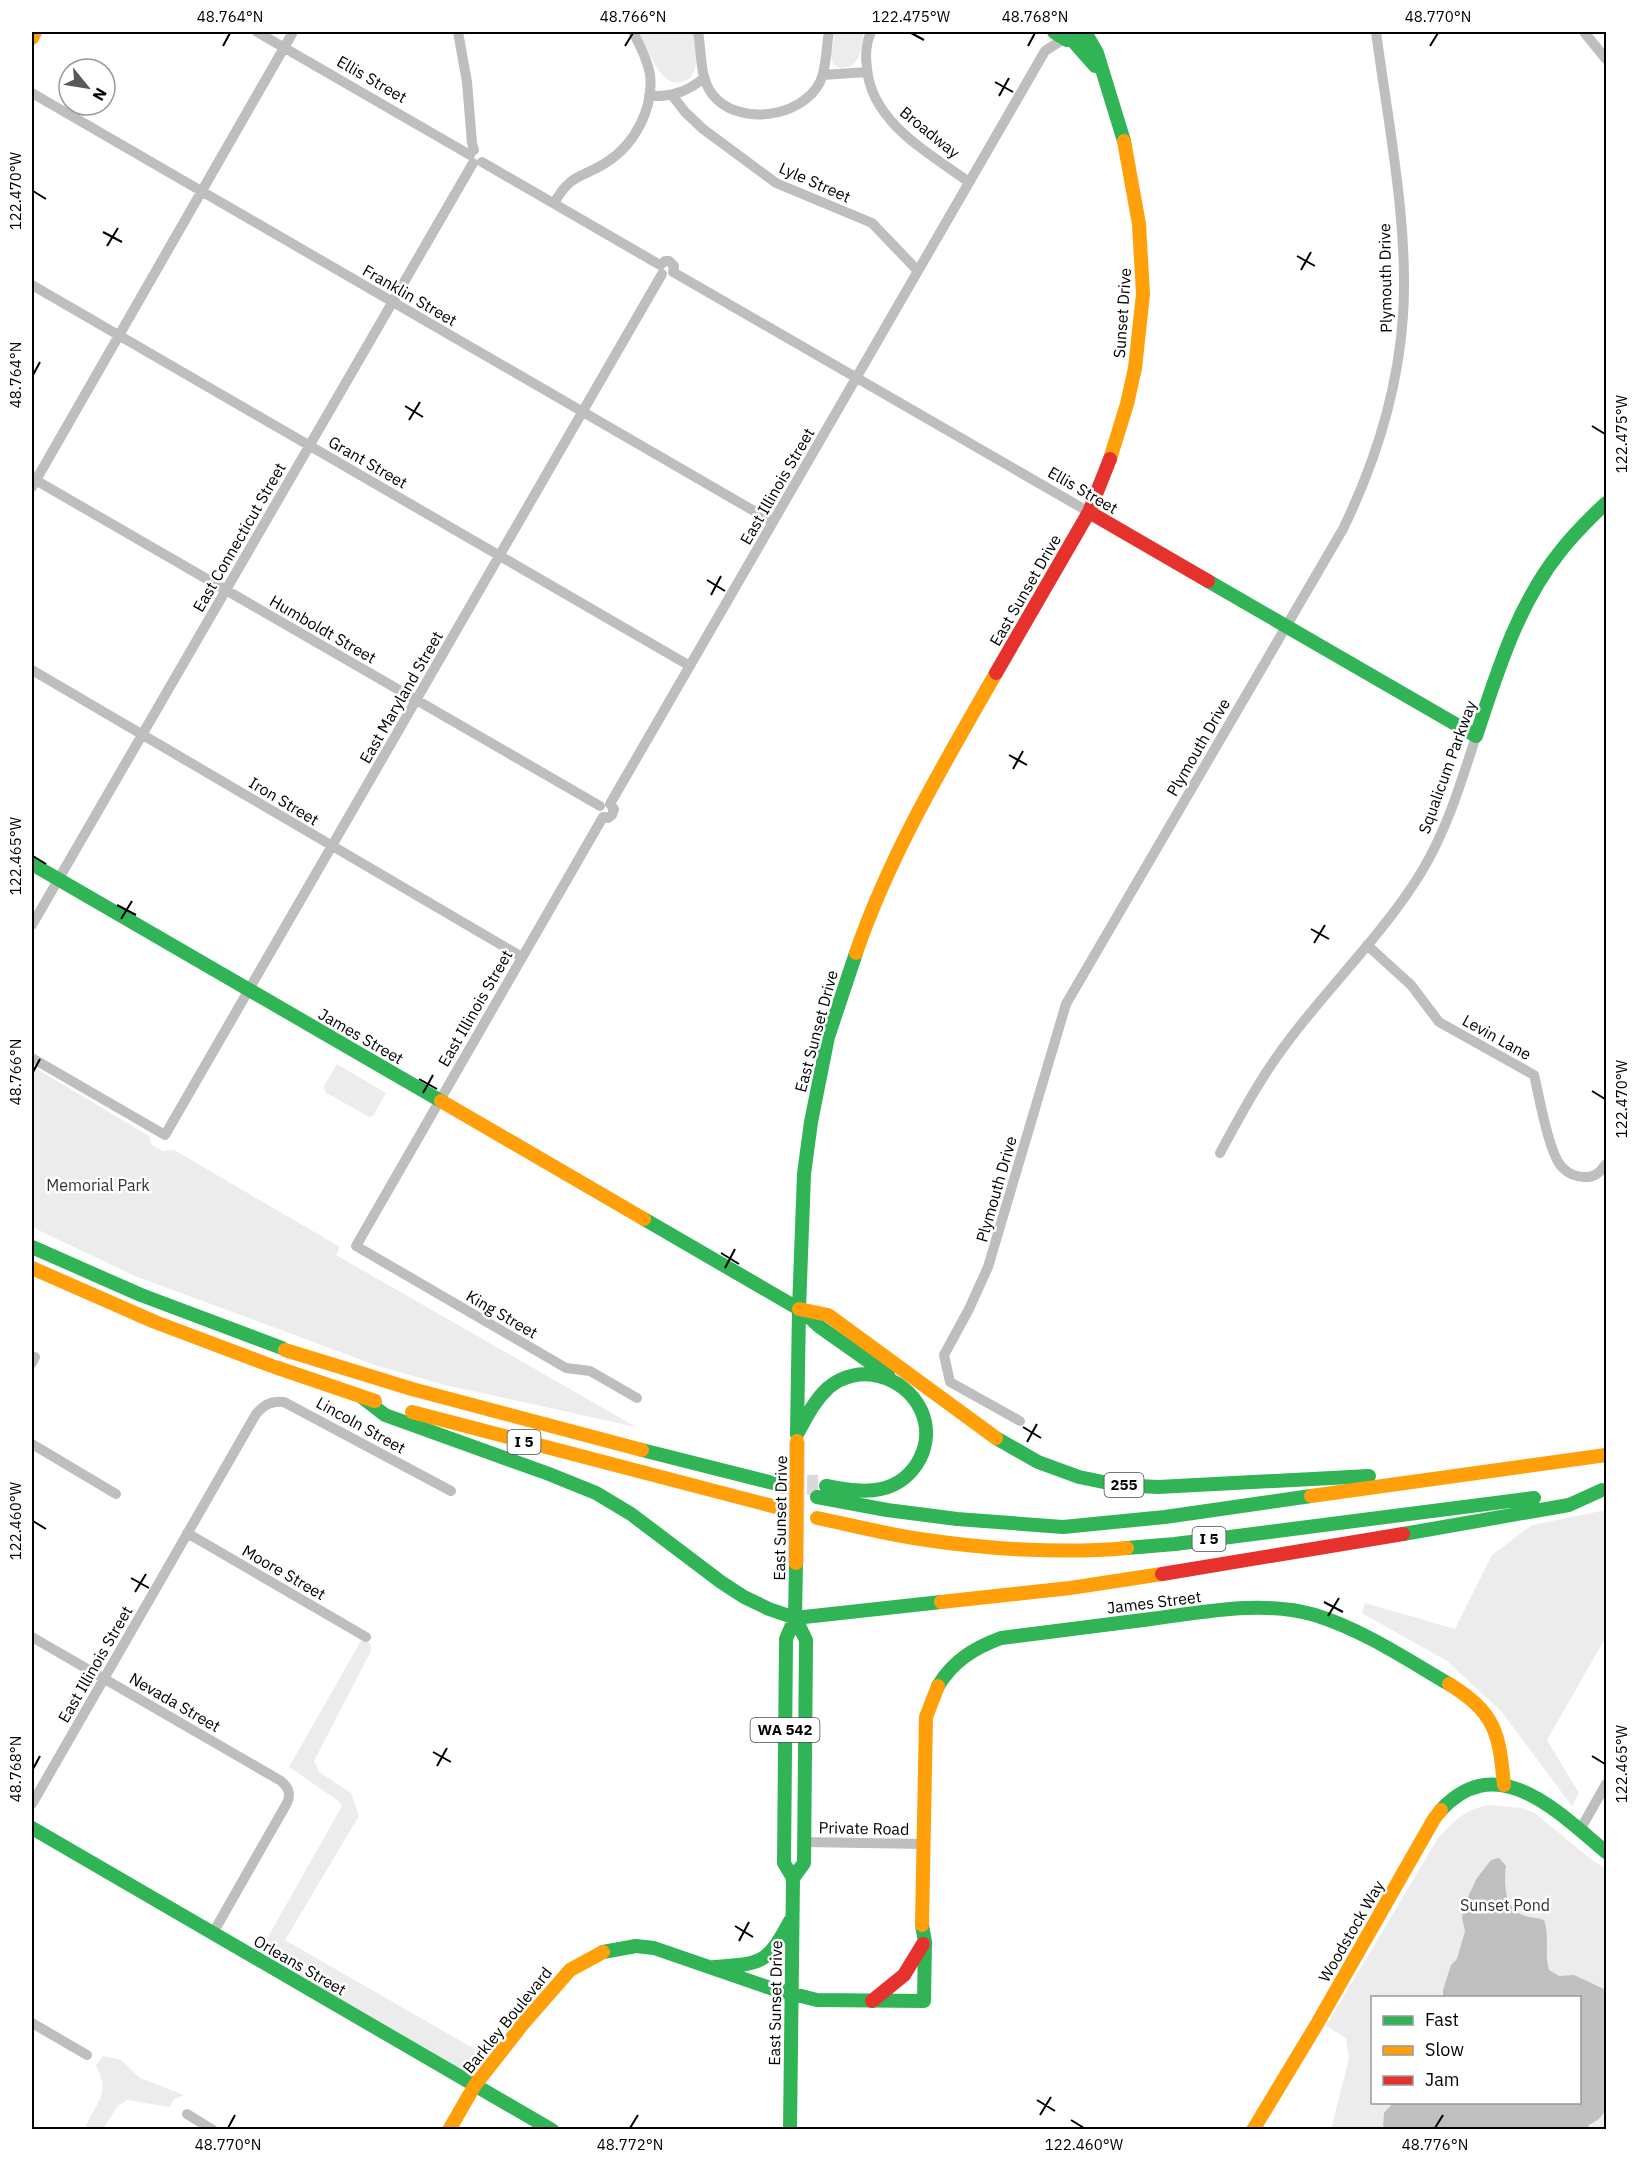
<svg xmlns="http://www.w3.org/2000/svg" width="1638" height="2161" font-family="'IBM Plex Sans',sans-serif">
<style>
.green{fill:#ececec;fill-rule:evenodd}
.water{fill:#bfbfbf}
.lines{fill:none;stroke-linecap:round;stroke-linejoin:round}
.highway-tunnel{stroke:#d9d9d9;stroke-width:20;stroke-dasharray:20 10;stroke-linecap:butt}
.street{stroke:#bebebe;stroke-width:10}
.fast{stroke:#30b455;stroke-width:14}
.slow{stroke:#ff9f0a;stroke-width:14}
.jam{stroke:#e5322d;stroke-width:14}
.slow-bridge-casing{stroke:#dbdbdb;stroke-width:16;stroke-linecap:butt}
.slow-bridge{stroke:#ff9f0a;stroke-width:14}
.ticks{fill:none;stroke:#000;stroke-width:2}
.labels{text-anchor:middle;stroke-width:5;stroke-linejoin:round;paint-order:stroke}
.shield{fill:#fff;stroke:#4c4c4c;stroke-width:1.5}
.shield-label{font-size:15px;font-weight:bold;fill:#000}
.street-label{font-size:16px;fill:#000;stroke:#fff}
.park-label{font-size:16px;fill:#333;stroke:#fff}
.neatline{fill:none;stroke:#000;stroke-width:2}
.ticks-label{font-size:15px;text-anchor:middle;fill:#000}
</style>
<rect width="100%" height="100%" fill="#fff"/>
<!-- green -->
<path class="green" d="M 638,32 L 695,32 C 696,47 703,77 681,82 C 675,84 669,81 664,77 C 654,67 646,44 638,32 Z
M 835,32 L 864,32 L 859,57 L 852,66 L 840,68 L 833,64 L 831,55 Z
M 337,1064 L 386,1093 L 373,1116 L 369,1117 L 325,1092 L 324,1086 Z
M 32,1066 L 149,1136 L 152,1145 L 163,1151 L 174,1150 L 340,1247 L 336,1255 L 636,1427 L 445,1385 L 378,1366 L 135,1276 L 32,1227 Z
M 1606,1510 L 1606,1637 L 1547,1740 L 1579,1793 L 1572,1806 L 1501,1711 L 1447,1661 L 1362,1613 L 1365,1603 L 1455,1629 L 1492,1555 L 1532,1525 Z
M 362,1639 L 370,1643 L 371,1651 L 314,1761 L 319,1772 L 351,1793 L 359,1816 L 285,1940 L 478,2051 L 464,2071 L 273,1960 L 264,1944 L 342,1806 L 337,1800 L 289,1767 Z
M 1487,1805 L 1523,1808 L 1536,1814 L 1592,1860 L 1606,1869 L 1606,2129 L 1331,2129 L 1349,2059 L 1346,2038 L 1326,2026 L 1438,1838 C 1453,1821 1465,1810 1487,1805 ZM 1372,1998 L 1580,1998 L 1580,2102 L 1372,2102 Z
M 103,2056 L 121,2060 L 140,2078 L 184,2095 L 174,2099 L 170,2107 L 127,2100 L 118,2106 L 103,2129 L 85,2129 C 95,2102 112,2096 96,2065 Z"/>
<!-- water -->
<path class="water" d="M 1499,1858 L 1506,1866 C 1504,1881 1504,1906 1520,1914 C 1527,1918 1536,1917 1544,1920 C 1550,1937 1544,1953 1549,1970 L 1559,1976 L 1574,1975 L 1606,1990 L 1606,2110 L 1599,2119 L 1589,2125 L 1587,2129 L 1383,2129 L 1384,2113 L 1393,2103 L 1580,2102 L 1580,1998 L 1443,1997 L 1443,1990 L 1451,1965 L 1457,1959 L 1465,1931 L 1462,1918 L 1464,1905 L 1477,1878 L 1491,1860 Z"/>
<g class="lines">
<!-- highway-tunnel -->
<path class="highway-tunnel" d="M 777,1484 L 818,1485"/>
<!-- street -->
<path class="street" d="M 257,32 L 470,155
M 458,32 L 467,82 L 472,143 L 474,150
M 698,32 C 702,52 699,76 712,94 C 737,127 802,118 820,82 C 827,68 826,47 829,32
M 871,32 C 866,43 865,55 867,68 C 871,122 929,153 969,182
M 1584,32 L 1606,59
M 823,75 L 867,72
M 32,93 L 773,522
M 672,95 L 685,112 L 703,129 L 776,183 L 872,223 L 918,271
M 649,96 C 671,97 687,92 704,78
M 482,162 L 660,265
M 554,203 C 572,172 581,179 607,162 C 635,144 654,108 650,74 C 647,59 640,45 633,32
M 660,265 L 665,261 L 669,261 L 674,266 L 673,272
M 673,272 L 1089,512
M 32,285 L 690,666
M 32,478 L 600,806
M 32,487 L 293,32
M 32,670 L 522,957
M 610,804 L 1045,51 L 1062,40
M 603,817 L 356,1246 L 566,1368 L 590,1371 L 637,1398
M 603,817 L 608,818 L 612,815 L 614,809 L 610,804
M 32,925 L 473,163
M 1367,945 L 1411,985 L 1439,1022 L 1534,1075 C 1539,1095 1549,1156 1563,1168 C 1569,1174 1576,1177 1584,1177 C 1595,1178 1600,1172 1606,1164
M 32,1058 L 165,1135 L 662,274
M 1220,1153 C 1241,1114 1262,1075 1289,1040 C 1332,983 1385,932 1422,871 C 1447,829 1461,783 1476,736
M 32,1363 L 35,1357
M 1020,1421 L 950,1382 L 944,1355 L 969,1309 L 988,1267 L 1066,1004 L 1343,529 C 1375,463 1398,390 1403,316 C 1409,226 1388,122 1376,32
M 32,1444 L 116,1494
M 187,1533 L 366,1637
M 32,1637 L 281,1781 C 289,1788 291,1794 287,1803 L 213,1933
M 32,1804 L 256,1414 C 265,1404 271,1401 284,1402 L 451,1491
M 1580,1830 L 1606,1784
M 804,1842 L 923,1844
M 32,2023 L 87,2055
M 187,2114 L 213,2130"/>
<!-- fast -->
<path class="fast" d="M 1054,32 L 1067,40 L 1074,40 L 1081,34
M 1085,32 L 1097,53 L 1124,141
M 1073,41 L 1095,66
M 1208,581 L 1476,736 C 1497,673 1517,606 1559,553 C 1573,535 1589,519 1606,503
M 32,864 L 441,1101
M 644,1219 L 799,1309 L 804,1174 L 811,1122 L 828,1037 L 856,953
M 32,1247 L 141,1295 L 282,1348
M 801,1310 L 820,1327 L 888,1375
M 363,1398 L 385,1415 L 549,1474 L 596,1493 L 631,1514 L 721,1582 L 744,1597 L 769,1609 L 795,1618 L 941,1602
M 797,1434 L 799,1309
M 797,1434 C 806,1418 814,1401 828,1388 C 858,1362 904,1375 921,1410 C 936,1443 916,1481 881,1489 C 863,1493 844,1489 826,1486
M 996,1438 L 1038,1462 L 1079,1477 L 1118,1485 L 1158,1487 L 1369,1476
M 642,1450 L 777,1484
M 817,1497 L 887,1510 L 957,1519 L 1063,1527 L 1165,1517 L 1311,1496
M 1403,1534 L 1569,1505 L 1602,1490
M 1127,1548 L 1175,1544 L 1534,1498
M 938,1686 C 953,1661 974,1648 1001,1638 C 1051,1632 1101,1625 1151,1619 C 1205,1612 1262,1600 1315,1615 C 1363,1630 1406,1659 1449,1684
M 1441,1810 C 1498,1748 1560,1814 1606,1852
M 32,1828 L 552,2130
M 793,1878 L 804,1863 L 806,1645 L 806,1640 L 795,1618
M 603,1952 L 636,1946 L 654,1948 L 770,1988 L 817,2000 L 924,2001 L 925,1942 L 922,1925
M 714,1967 C 762,1964 767,1964 790,1921
M 790,2130 L 793,1878 L 784,1863 L 786,1639 L 795,1618 L 796,1563"/>
<!-- slow -->
<path class="slow" d="M 32,38 L 35,32
M 1110,459 L 1127,404 L 1135,368 L 1143,294 L 1139,224 L 1124,141
M 856,953 C 890,854 944,764 996,673
M 441,1101 L 644,1219
M 32,1268 L 155,1322 L 272,1366
M 799,1309 L 828,1315 L 996,1438
M 285,1350 L 412,1389 L 642,1450
M 275,1367 L 375,1401
M 412,1412 L 776,1507
M 1311,1496 L 1606,1455
M 817,1518 C 851,1525 886,1534 920,1539 C 985,1549 1061,1554 1127,1548
M 941,1602 L 1070,1588 L 1162,1574
M 1449,1684 C 1496,1713 1499,1733 1504,1785
M 922,1925 L 926,1717 L 938,1686
M 449,2130 L 475,2085 L 522,2025 L 570,1970 L 603,1952
M 1253,2130 L 1317,2024 L 1434,1819 L 1441,1810"/>
<!-- jam -->
<path class="jam" d="M 1089,512 L 1208,581
M 996,673 L 1089,512 L 1110,459
M 1162,1574 L 1403,1534
M 872,2001 L 904,1975 L 923,1944"/>
<!-- slow-bridge casing -->
<g class="slow-bridge-casing">
<path id="slow-bridge" d="M 796,1563 L 797,1441"/>
</g>
<!-- slow-bridge -->
<use href="#slow-bridge" class="slow-bridge"/>
</g>
<!-- ticks -->
<path class="ticks" d="M 911,33 L 924,40M 223,46 L 230,33M 625,46 L 633,33M 1028,46 L 1035,33M 1430,46 L 1438,33M 995,82 L 1013,92M 999,96 L 1009,78M 33,191 L 46,199M 103,232 L 122,242M 107,246 L 118,228M 1297,256 L 1315,266M 1301,270 L 1311,252M 33,375 L 40,362M 405,406 L 423,417M 409,420 L 420,402M 1592,426 L 1605,434M 707,580 L 725,591M 711,595 L 721,576M 1009,755 L 1027,765M 1013,769 L 1023,751M 33,856 L 46,864M 117,905 L 136,915M 121,919 L 132,901M 1311,929 L 1329,939M 1314,943 L 1325,925M 33,1072 L 40,1059M 419,1079 L 437,1089M 1592,1091 L 1605,1099M 423,1093 L 433,1075M 721,1253 L 739,1264M 725,1268 L 735,1249M 1023,1427 L 1041,1438M 1027,1442 L 1037,1424M 33,1521 L 46,1529M 131,1578 L 149,1588M 135,1592 L 146,1574M 1324,1602 L 1343,1612M 1328,1616 L 1339,1598M 433,1752 L 451,1762M 1592,1756 L 1605,1764M 437,1766 L 447,1748M 33,1769 L 40,1756M 735,1926 L 753,1937M 739,1941 L 749,1922M 1037,2100 L 1055,2111M 1040,2115 L 1051,2097M 1071,2120 L 1084,2128M 228,2128 L 235,2115M 630,2128 L 638,2115M 1435,2128 L 1443,2115"/>
<g class="labels">
<!-- shield labels -->
<g class="shield">
<rect x="507.5" y="1430" width="33" height="24" rx="4.5"/>
<rect x="1104.5" y="1473" width="39" height="24" rx="4.5"/>
<rect x="1192.5" y="1527" width="33" height="24" rx="4.5"/>
<rect x="750.5" y="1718" width="69" height="24" rx="4.5"/>
</g>
<g class="shield-label">
<text x="524" y="1447">I 5</text>
<text x="1124" y="1490">255</text>
<text x="1209" y="1544">I 5</text>
<text x="785" y="1735">WA 542</text>
</g>
<!-- street labels -->
<g class="street-label">
<text transform="translate(372 79) rotate(30)" y="6">Ellis Street</text>
<text transform="translate(930 132) rotate(39)" y="6">Broadway</text>
<text transform="translate(815 182) rotate(24)" y="6">Lyle Street</text>
<text transform="translate(1385 278) rotate(-91)" y="6">Plymouth Drive</text>
<text transform="translate(410 295) rotate(30)" y="6">Franklin Street</text>
<text transform="translate(1122 313) rotate(-86)" y="6">Sunset Drive</text>
<text transform="translate(368 462) rotate(30)" y="6">Grant Street</text>
<text transform="translate(777 486) rotate(-60)" y="6">East Illinois Street</text>
<text transform="translate(1083 490) rotate(30)" y="6">Ellis Street</text>
<text transform="translate(239 537) rotate(-60)" y="6">East Connecticut Street</text>
<text transform="translate(1025 590) rotate(-60)" y="6">East Sunset Drive</text>
<text transform="translate(323 629) rotate(30)" y="6">Humboldt Street</text>
<text transform="translate(401 697) rotate(-60)" y="6">East Maryland Street</text>
<text transform="translate(1198 747) rotate(-60)" y="6">Plymouth Drive</text>
<text transform="translate(1447 767) rotate(-70)" y="6">Squalicum Parkway</text>
<text transform="translate(284 801) rotate(31)" y="6">Iron Street</text>
<text transform="translate(475 1008) rotate(-60)" y="6">East Illinois Street</text>
<text transform="translate(816 1031) rotate(-75)" y="6">East Sunset Drive</text>
<text transform="translate(361 1036) rotate(30)" y="6">James Street</text>
<text transform="translate(1497 1037) rotate(29)" y="6">Levin Lane</text>
<text transform="translate(996 1189) rotate(-74)" y="6">Plymouth Drive</text>
<text transform="translate(502 1314) rotate(30)" y="6">King Street</text>
<text transform="translate(361 1425) rotate(29)" y="6">Lincoln Street</text>
<text transform="translate(780 1518) rotate(-89)" y="6">East Sunset Drive</text>
<text transform="translate(284 1572) rotate(30)" y="6">Moore Street</text>
<text transform="translate(1154 1602) rotate(-7)" y="6">James Street</text>
<text transform="translate(95 1664) rotate(-60)" y="6">East Illinois Street</text>
<text transform="translate(175 1702) rotate(30)" y="6">Nevada Street</text>
<text transform="translate(864 1828) rotate(1)" y="6">Private Road</text>
<text transform="translate(1351 1931) rotate(-60)" y="6">Woodstock Way</text>
<text transform="translate(300 1965) rotate(30)" y="6">Orleans Street</text>
<text transform="translate(775 2003) rotate(-89)" y="6">East Sunset Drive</text>
<text transform="translate(507 2020) rotate(-51)" y="6">Barkley Boulevard</text>
</g>
<!-- park labels -->
<g class="park-label">
<text x="98" y="1191">Memorial Park</text>
<text x="1505" y="1911">Sunset Pond</text>
</g>
</g>
<!-- border -->
<rect width="1638" height="2161" fill="none" stroke="#ffffff" stroke-width="66"/>
<!-- legend -->
<rect x="1371" y="1996" width="210" height="108" fill="#ffffff" stroke="#999999" stroke-width="1.5"/>
<rect x="1383" y="2016" width="30" height="9" fill="#30b455" stroke="#999999" stroke-width="1.5"/>
<text x="1425" y="2026" font-size="18" fill="#000000">Fast</text>
<rect x="1383" y="2046" width="30" height="9" fill="#ff9f0a" stroke="#999999" stroke-width="1.5"/>
<text x="1425" y="2056" font-size="18" fill="#000000">Slow</text>
<rect x="1383" y="2076" width="30" height="9" fill="#e5322d" stroke="#999999" stroke-width="1.5"/>
<text x="1425" y="2086" font-size="18" fill="#000000">Jam</text>
<!-- north arrow -->
<g transform="translate(87 87) rotate(120)"><circle r="28" fill="#ffffff" stroke="#999999" stroke-width="1.5"/>
<path d="M0-4.5L10 22L0 15L-10 22Z" fill="#595959"/>
<text y="-9" font-size="16" font-weight="bold" text-anchor="middle" fill="#000000">N</text>
</g>
<rect x="33" y="33" width="1572" height="2095" class="neatline"/>
<g class="ticks-label">
<text x="230" y="22">48.764°N</text>
<text x="633" y="22">48.766°N</text>
<text x="911" y="22">122.475°W</text>
<text x="1035" y="22">48.768°N</text>
<text x="1438" y="22">48.770°N</text>
<text transform="translate(16 191) rotate(-90)" y="5">122.470°W</text>
<text transform="translate(16 375) rotate(-90)" y="5">48.764°N</text>
<text transform="translate(1622 434) rotate(-90)" y="5">122.475°W</text>
<text transform="translate(16 856) rotate(-90)" y="5">122.465°W</text>
<text transform="translate(16 1072) rotate(-90)" y="5">48.766°N</text>
<text transform="translate(1622 1099) rotate(-90)" y="5">122.470°W</text>
<text transform="translate(16 1521) rotate(-90)" y="5">122.460°W</text>
<text transform="translate(1622 1764) rotate(-90)" y="5">122.465°W</text>
<text transform="translate(16 1769) rotate(-90)" y="5">48.768°N</text>
<text x="228" y="2150">48.770°N</text>
<text x="630" y="2150">48.772°N</text>
<text x="1084" y="2150">122.460°W</text>
<text x="1435" y="2150">48.776°N</text>
</g>
</svg>
